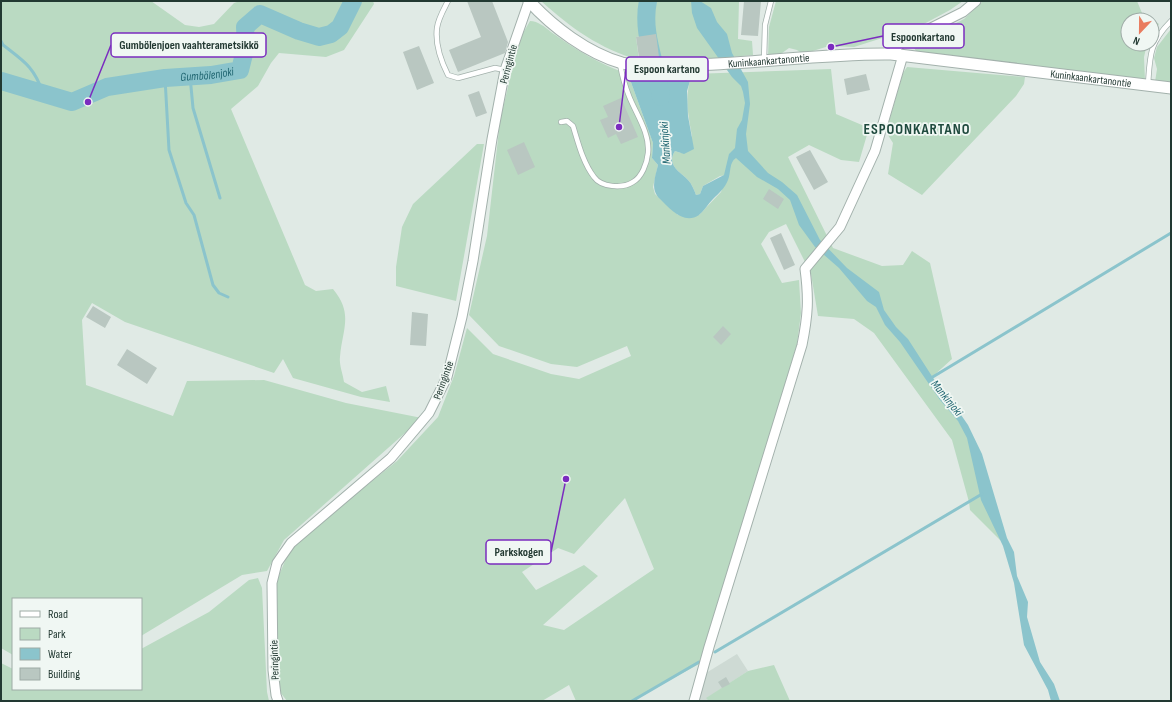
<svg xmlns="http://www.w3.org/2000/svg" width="1172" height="702" font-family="'Sofia Sans Condensed',sans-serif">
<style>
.built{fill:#cedad4}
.green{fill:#badac2;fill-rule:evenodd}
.water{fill:#8bc4cc}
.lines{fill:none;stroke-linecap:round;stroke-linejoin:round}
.stream{stroke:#8bc4cc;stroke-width:3}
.river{stroke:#8bc4cc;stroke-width:18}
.building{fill:#b9c7c1}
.service-casing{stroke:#a3b1ac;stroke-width:6}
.minor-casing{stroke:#a3b1ac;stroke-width:11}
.tertiary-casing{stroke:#a3b1ac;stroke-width:13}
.service{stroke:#fff;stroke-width:4.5}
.minor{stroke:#fff;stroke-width:9}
.tertiary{stroke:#fff;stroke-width:11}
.labels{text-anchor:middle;stroke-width:3.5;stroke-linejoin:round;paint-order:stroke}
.street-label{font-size:11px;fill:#223932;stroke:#f0f7f3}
.water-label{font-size:12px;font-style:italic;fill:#206671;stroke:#f0f7f3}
.district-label{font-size:15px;font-weight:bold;letter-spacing:1px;fill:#1f4a3e;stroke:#f0f7f3}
.leader{fill:none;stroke:#7b2cbf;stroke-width:1.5}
.callout-dot{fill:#7b2cbf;stroke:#f0f7f3;stroke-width:1.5}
.callout{fill:#f0f7f3;stroke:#7b2cbf;stroke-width:1.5}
.callout-label{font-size:12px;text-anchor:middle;font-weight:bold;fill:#223932}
</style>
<rect width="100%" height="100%" fill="#e0eae5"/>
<!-- built -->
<path class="built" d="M 737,654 L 748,671 L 707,698 L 709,701 L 698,701 L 706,673 Z"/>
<!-- green -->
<path class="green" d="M 1,1 L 151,1 L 185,25 L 199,27 L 214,24 L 234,3 L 240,1 L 373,1 L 374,4 L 344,50 L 326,57 L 279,53 L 271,63 L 258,86 L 231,109 L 305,285 L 316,291 L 333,289 C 354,314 342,330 340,357 C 339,365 343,374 344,382 L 362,392 L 386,386 L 390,402 L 361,397 L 293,378 L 283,359 L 274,373 L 125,322 L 92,303 L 82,320 L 86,385 L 173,416 L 187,381 L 264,380 L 346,403 L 422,418 L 284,540 L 267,571 L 242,575 L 141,636 L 141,599 L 13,599 L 13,655 L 1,648 Z
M 541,1 L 739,1 L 738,39 L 752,41 L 753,55 L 670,62 L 659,57 L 656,34 L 636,37 L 639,60 C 600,49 571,28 541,1 Z
M 776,1 L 963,1 L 950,10 L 922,25 L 898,33 L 854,47 L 829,46 L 803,54 L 797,50 L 789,48 L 778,56 L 768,57 L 769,27 Z
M 983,1 L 1137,1 L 1142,13 L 1140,20 L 1128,20 L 1128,44 L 1147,44 L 1144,57 L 1145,81 L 916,51 L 914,48 L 915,44 L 964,19 Z
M 1152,19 L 1159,24 L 1152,34 L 1152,20 L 1149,20 Z
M 530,21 C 538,21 545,27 551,32 C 576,50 599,64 628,74 L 653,143 L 652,158 L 658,165 L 653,187 L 655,194 L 678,215 L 699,215 L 721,192 L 727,175 L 720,176 L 703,186 L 700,194 L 696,195 C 694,190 692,184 688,180 C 680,172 666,165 675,151 L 681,153 L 692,136 C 688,113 684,97 692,74 L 831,69 L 836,114 L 869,128 L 859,162 L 841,160 L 809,145 L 788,157 L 833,248 L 882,266 L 903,265 L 912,251 L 930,263 L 952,359 L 931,378 L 970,439 L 1006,538 L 1000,540 L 970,510 L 969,502 L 952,440 L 874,333 L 854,319 L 818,316 L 811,274 L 786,224 L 769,232 L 761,244 L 782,283 L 799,280 L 801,313 L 797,344 L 701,663 L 631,701 L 576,701 L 569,685 L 542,701 L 287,701 L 280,692 L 272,591 L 292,545 L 397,461 L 438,417 L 454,376 L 467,328 L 493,354 L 551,374 L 579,379 L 631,356 L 627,346 L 577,367 L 551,364 L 499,346 L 469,315 L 487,236 L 500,121 L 515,57 L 523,33 ZM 625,498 L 654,569 L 564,630 L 543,625 L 598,576 L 584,565 L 536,590 L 522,572 L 558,548 L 574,554 Z
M 1171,29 L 1171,84 L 1155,82 L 1157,69 L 1154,58 L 1157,47 Z
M 907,67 L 1025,77 L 1024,84 L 1016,96 L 922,195 L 888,174 L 893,143 L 886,132 L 903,73 Z
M 477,144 L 484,144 L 456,301 L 396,286 L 396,267 L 402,227 L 413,204 Z
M 258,578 L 262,588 L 267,692 L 269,701 L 1,701 L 1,663 L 13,669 L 13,689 L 141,689 L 141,649 L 209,612 L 249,580 Z
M 774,665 L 790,701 L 709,701 L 706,698 L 748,671 Z"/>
<!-- water -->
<path class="water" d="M 691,1 L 700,1 L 711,8 L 717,22 L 727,34 L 732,53 L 748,82 L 750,104 L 746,134 L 748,151 L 768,173 L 782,182 L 797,195 L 820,240 L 847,268 L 879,292 L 884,310 L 896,327 L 908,339 L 946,398 L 959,412 L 968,425 L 982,454 L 1007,538 L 1014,552 L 1017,576 L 1028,602 L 1027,617 L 1040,662 L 1054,684 L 1060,701 L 1051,701 L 1048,690 L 1024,645 L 1014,583 L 1003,546 L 981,500 L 967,438 L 958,421 L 940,400 L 900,342 L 885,325 L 876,307 L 867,301 L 839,268 L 815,247 L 799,225 L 790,200 L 778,189 L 757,177 L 736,158 C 729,162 731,173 728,180 C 725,188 719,193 713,199 C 708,204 704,211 699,215 C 684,225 670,209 660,199 C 650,189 655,178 658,165 L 652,158 L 653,143 L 628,74 L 692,74 L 687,91 L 688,116 L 694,149 L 684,154 L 675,151 C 666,165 680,172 688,180 C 692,184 694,190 696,195 L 700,194 L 703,186 L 724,175 L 729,154 L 735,148 L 737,129 L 742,120 L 745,103 L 743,92 L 741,86 L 732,77 L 697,28 L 692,13 Z"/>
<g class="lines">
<!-- stream -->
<path class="stream" d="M 1,41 L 3,45 C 25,62 34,67 43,93
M 190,76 L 193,108 L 220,198
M 165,78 L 169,150 L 186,203 L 194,215 L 213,285 L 219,293 L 228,297
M 931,378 L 1171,233
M 715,652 L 982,494
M 632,701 L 699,662"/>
<!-- river -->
<g class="river">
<path d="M 648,1 C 641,33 657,65 661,97"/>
<path id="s1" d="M 1,81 L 72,102 L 107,87 L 165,78 L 211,75 L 240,70 L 246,46 L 245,27 L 260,14 L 299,31 L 319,37 L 331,34 L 340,27 L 353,1"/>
</g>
</g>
<!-- building -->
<path class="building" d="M 467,1 L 492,1 L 508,42 L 505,53 L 458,72 L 449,50 L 481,37 Z
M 744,1 L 761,1 L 758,36 L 741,35 Z
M 656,34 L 659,57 L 639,58 L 636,37 Z
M 419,46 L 434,83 L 417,90 L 403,52 Z
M 866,74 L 870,90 L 847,95 L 844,79 Z
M 479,91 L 487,113 L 476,117 L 468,95 Z
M 621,98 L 638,137 L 621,144 L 616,134 L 608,138 L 600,120 L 608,117 L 603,106 Z
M 524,142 L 535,167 L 518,175 L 507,150 Z
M 810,150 L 828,182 L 814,190 L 796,157 Z
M 769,189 L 784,199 L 778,209 L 763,199 Z
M 781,233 L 795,265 L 784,270 L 770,238 Z
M 93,306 L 111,317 L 105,328 L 86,317 Z
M 412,312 L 428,314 L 426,346 L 410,345 Z
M 723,326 L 731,334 L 721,345 L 713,337 Z
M 127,349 L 157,368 L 147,384 L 117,365 Z
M 726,677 L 730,684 L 722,688 L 718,682 Z"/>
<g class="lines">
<!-- service casing -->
<g class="service-casing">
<path id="service" d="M 448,1 C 444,9 438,19 437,28 C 435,44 441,61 448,75 L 458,78 L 495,68 L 505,70
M 764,60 L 765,25 L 771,1
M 1148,85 C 1150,56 1149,43 1171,21
M 561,122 L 567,121 L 573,126 C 578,142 583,163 594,177 C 601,187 622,189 633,182 C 642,177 647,163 648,153 C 650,133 636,114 629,96 C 625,86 622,75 620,64"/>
</g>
<!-- minor casing -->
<g class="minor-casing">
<path id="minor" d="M 891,54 L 901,43 L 963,12 L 976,1
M 278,701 L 276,695 L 273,670 L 272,583 L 277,563 L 291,543 L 391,458 L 429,413 L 447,377 L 462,317 L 473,261 L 492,139 L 505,70 L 529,1
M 694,701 L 709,647 L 802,345 C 808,315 809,299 805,269 L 840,227 L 875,151 L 903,55"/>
</g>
<!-- tertiary casing -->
<g class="tertiary-casing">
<g id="tertiary">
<path id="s2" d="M 529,1 C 553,27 587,53 622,63 C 642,68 667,65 688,65 C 756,64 823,53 891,54 L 1171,88"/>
</g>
</g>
<!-- service -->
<use href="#service" class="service"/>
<!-- minor -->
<use href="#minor" class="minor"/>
<!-- tertiary -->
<use href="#tertiary" class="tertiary"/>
</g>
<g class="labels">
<!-- street labels -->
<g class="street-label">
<text dy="4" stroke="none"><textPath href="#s2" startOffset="260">Kuninkaankartanontie</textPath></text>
<text transform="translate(508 64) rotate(-75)" y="4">Peringintie</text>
<text dy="4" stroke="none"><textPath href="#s2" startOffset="584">Kuninkaankartanontie</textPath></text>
<text transform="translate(443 380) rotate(-70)" y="4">Peringintie</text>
<text transform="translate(274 660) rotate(-92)" y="4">Peringintie</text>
</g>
<!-- water labels -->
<g class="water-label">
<text dy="4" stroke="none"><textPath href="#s1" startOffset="213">Gumbölenjoki</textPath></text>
<text transform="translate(665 143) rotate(-94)" y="4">Mankinjoki</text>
<text transform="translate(947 398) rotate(51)" y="4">Mankinjoki</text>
</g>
<!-- district labels -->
<g class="district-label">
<text x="917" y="134">ESPOONKARTANO</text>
</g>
</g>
<!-- callouts -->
<path class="leader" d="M831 47L883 36M88 102L111 45M619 127L626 69M566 479L551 552"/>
<g class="callout-dot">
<circle cx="831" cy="47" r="4"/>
<circle cx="88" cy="102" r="4"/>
<circle cx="619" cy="127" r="4"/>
<circle cx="566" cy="479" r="4"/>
</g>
<g class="callout">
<rect x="883" y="24" width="81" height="24" rx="4"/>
<rect x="111" y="33" width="155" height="24" rx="4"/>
<rect x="626" y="57" width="82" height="24" rx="4"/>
<rect x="486" y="540" width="65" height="24" rx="4"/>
</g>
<g class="callout-label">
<text x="923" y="41">Espoonkartano</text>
<text x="189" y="49">Gumbölenjoen vaahterametsikkö</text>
<text x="667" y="73">Espoon kartano</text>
<text x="519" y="556">Parkskogen</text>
</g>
<!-- border -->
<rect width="1172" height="702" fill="none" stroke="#223932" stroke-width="4"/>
<!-- legend -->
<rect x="12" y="598" width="130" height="92" fill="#f0f7f3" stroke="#9eaba6"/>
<rect x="20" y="611" width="20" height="6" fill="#ffffff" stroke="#9eaba6"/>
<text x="48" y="618" font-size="12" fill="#223932">Road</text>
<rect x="20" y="628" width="20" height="12" fill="#badac2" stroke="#9eaba6"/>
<text x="48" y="638" font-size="12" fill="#223932">Park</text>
<rect x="20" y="648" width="20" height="12" fill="#8bc4cc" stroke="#9eaba6"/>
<text x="48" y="658" font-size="12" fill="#223932">Water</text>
<rect x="20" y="668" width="20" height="12" fill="#b9c7c1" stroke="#9eaba6"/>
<text x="48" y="678" font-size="12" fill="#223932">Building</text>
<!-- north arrow -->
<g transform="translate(1140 32) rotate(202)"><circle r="19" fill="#f0f7f3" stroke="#9eaba6"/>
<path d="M0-3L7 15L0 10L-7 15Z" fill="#e97c5f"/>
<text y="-6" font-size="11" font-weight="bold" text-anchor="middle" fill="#223932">N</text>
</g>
</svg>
